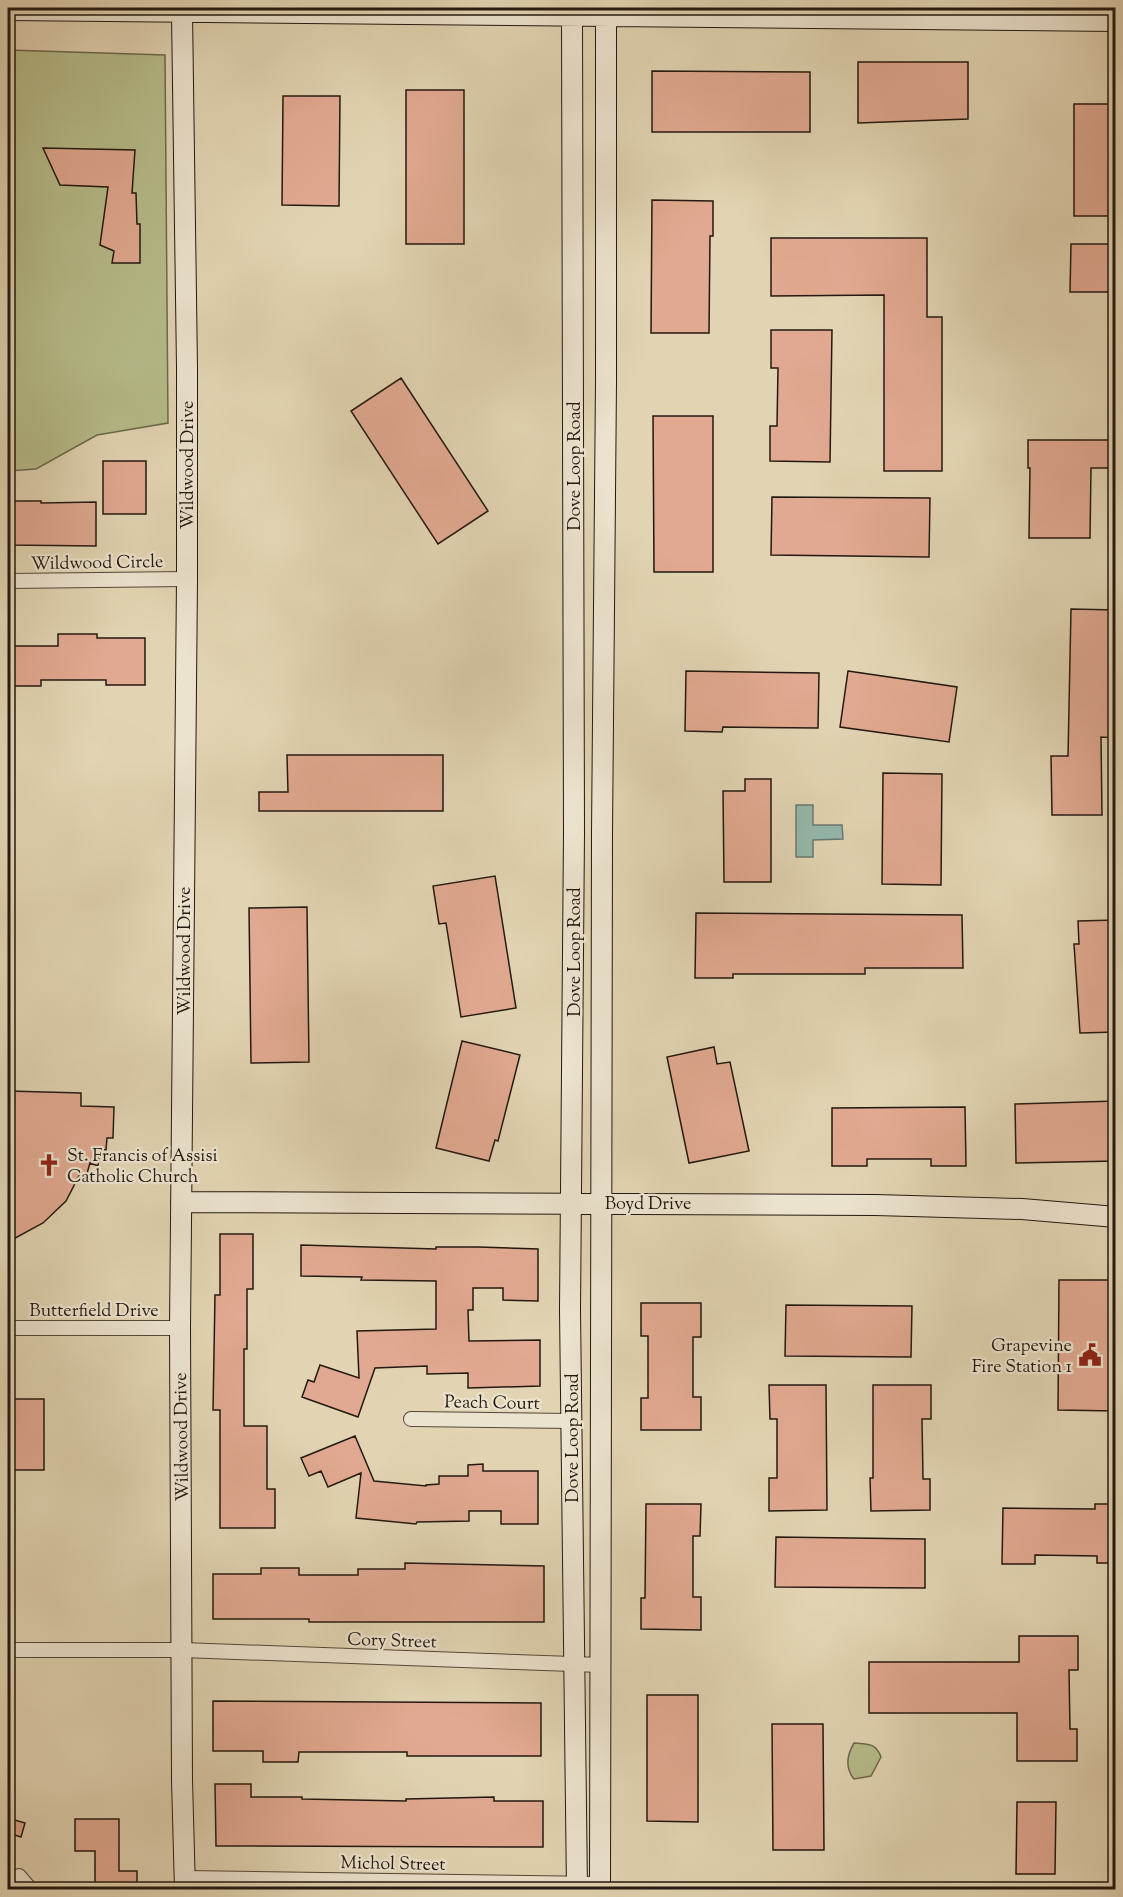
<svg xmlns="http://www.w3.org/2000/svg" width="1123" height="1897" font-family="'Sorts Mill Goudy',serif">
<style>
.green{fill:#b6bc8a;stroke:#6c6a4d;stroke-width:1.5}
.water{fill:#95b8ac;stroke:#67786e;stroke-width:1.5}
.building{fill:#e1a991;stroke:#231910;stroke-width:1.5}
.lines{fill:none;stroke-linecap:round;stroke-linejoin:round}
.street-casing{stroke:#534839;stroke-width:16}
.secondary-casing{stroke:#231910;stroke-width:22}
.street{stroke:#ece3ce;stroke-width:14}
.secondary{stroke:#ece3ce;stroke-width:20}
.labels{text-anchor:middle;stroke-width:4.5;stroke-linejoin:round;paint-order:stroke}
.street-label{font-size:18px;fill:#231910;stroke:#ece3ce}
.poi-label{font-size:18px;fill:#231910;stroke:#ece3ce;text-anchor:start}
</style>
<rect width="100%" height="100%" fill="#e2d4b3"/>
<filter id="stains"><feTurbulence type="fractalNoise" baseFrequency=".00333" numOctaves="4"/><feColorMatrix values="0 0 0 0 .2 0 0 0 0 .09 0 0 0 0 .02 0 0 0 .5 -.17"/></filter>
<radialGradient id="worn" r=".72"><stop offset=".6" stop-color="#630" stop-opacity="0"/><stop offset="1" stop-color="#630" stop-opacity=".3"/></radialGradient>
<!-- green -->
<path class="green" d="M 8,50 L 165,55 L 168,423 L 97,435 L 36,469 L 8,471 Z
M 854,1743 C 868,1744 876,1743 881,1757 L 871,1776 L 854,1779 C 845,1768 847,1755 854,1743 Z"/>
<!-- water -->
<path class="water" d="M 796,805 L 813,805 L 813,825 L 842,825 L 843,839 L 813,840 L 813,857 L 796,857 Z"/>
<!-- building -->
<path class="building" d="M 858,62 L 968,62 L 968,119 L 858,123 Z
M 652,71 L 810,72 L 810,132 L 652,132 Z
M 406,90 L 464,90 L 464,244 L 406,244 Z
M 283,96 L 340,96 L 339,206 L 282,205 Z
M 1074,104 L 1115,104 L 1115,216 L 1074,216 Z
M 43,148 L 135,150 L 132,193 L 136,193 L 137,224 L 140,224 L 140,263 L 112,263 L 114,251 L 100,245 L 108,187 L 60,185 Z
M 652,200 L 713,201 L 713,236 L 710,236 L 709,333 L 651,333 Z
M 771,238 L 927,238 L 927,317 L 942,317 L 942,471 L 884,471 L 884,295 L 771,296 Z
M 1071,244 L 1116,244 L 1116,292 L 1070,292 Z
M 771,330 L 832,330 L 830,462 L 770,461 L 770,426 L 777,426 L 778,368 L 771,368 Z
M 401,378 L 488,511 L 438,544 L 351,411 Z
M 653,416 L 713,416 L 713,572 L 654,572 Z
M 1028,440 L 1116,440 L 1116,468 L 1091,468 L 1090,538 L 1029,538 L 1030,468 L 1028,468 Z
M 103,461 L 146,461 L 146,514 L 103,514 Z
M 772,497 L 930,498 L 929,557 L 771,555 Z
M 8,501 L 41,501 L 41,503 L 96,502 L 96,546 L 8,545 Z
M 1071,609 L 1116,610 L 1116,738 L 1101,737 L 1102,815 L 1052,815 L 1051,756 L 1068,756 Z
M 58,634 L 97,634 L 97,638 L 145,638 L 145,685 L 106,685 L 106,680 L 41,680 L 41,686 L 8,686 L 8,646 L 58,646 Z
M 686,671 L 819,673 L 818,728 L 723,727 L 722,732 L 685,731 Z
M 848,671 L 957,687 L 949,742 L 840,727 Z
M 287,755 L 443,755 L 443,811 L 259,811 L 259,792 L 288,792 Z
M 883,773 L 942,774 L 941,885 L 882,884 Z
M 745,779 L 771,779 L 771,882 L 724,882 L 723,791 L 745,791 Z
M 495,876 L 516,1008 L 461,1017 L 446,923 L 439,924 L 433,886 Z
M 307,907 L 309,1062 L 251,1063 L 249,908 Z
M 696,913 L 962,915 L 963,968 L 865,968 L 865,974 L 733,974 L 733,978 L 695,978 Z
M 1116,920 L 1116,1032 L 1080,1033 L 1074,944 L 1079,944 L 1078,921 Z
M 462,1041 L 520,1055 L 498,1141 L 495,1140 L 489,1161 L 436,1148 Z
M 714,1047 L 717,1064 L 730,1062 L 749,1151 L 689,1163 L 667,1057 Z
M 8,1091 L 81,1093 L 81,1106 L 114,1107 L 113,1138 L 107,1138 L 106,1150 L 100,1149 L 98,1166 L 90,1163 L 86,1177 L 80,1174 L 66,1201 L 43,1223 L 8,1242 Z
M 1116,1101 L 1116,1161 L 1016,1163 L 1015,1104 Z
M 965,1107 L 966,1166 L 931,1166 L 931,1159 L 867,1159 L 867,1166 L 832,1166 L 832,1108 Z
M 220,1234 L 253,1234 L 253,1289 L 247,1289 L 247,1349 L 244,1349 L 244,1426 L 267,1426 L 267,1489 L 275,1489 L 275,1528 L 220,1528 L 220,1410 L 213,1410 L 215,1295 L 220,1295 Z
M 301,1245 L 436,1249 L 436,1247 L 478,1247 L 538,1249 L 538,1301 L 503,1300 L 503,1288 L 473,1288 L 473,1310 L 468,1310 L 469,1341 L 540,1340 L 540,1386 L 468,1388 L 468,1373 L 427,1374 L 427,1366 L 375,1368 L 358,1417 L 302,1397 L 308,1380 L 314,1382 L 320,1365 L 359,1378 L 357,1331 L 436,1329 L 436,1281 L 361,1280 L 362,1277 L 301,1276 Z
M 1059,1280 L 1116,1280 L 1116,1411 L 1058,1410 Z
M 641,1303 L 701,1303 L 701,1337 L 693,1337 L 693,1397 L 701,1397 L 701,1430 L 641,1430 L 641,1398 L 648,1398 L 648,1336 L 641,1336 Z
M 786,1305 L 912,1306 L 911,1357 L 785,1356 Z
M 769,1385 L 826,1385 L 827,1510 L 769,1511 L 769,1478 L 777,1478 L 777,1419 L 770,1419 Z
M 873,1385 L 931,1385 L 931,1419 L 922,1419 L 923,1479 L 930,1479 L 930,1510 L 871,1511 L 870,1478 L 873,1478 Z
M 8,1399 L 44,1399 L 44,1470 L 8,1470 Z
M 355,1436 L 374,1481 L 426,1486 L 426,1485 L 439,1484 L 439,1476 L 468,1476 L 468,1465 L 483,1464 L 483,1471 L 538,1471 L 538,1524 L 501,1524 L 501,1511 L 469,1511 L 469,1521 L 417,1522 L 416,1524 L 356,1518 L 361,1473 L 328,1487 L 321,1471 L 309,1476 L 301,1458 Z
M 646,1504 L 701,1504 L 700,1536 L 693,1536 L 693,1597 L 701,1597 L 701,1630 L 641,1629 L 641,1598 L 645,1598 Z
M 1095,1504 L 1116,1504 L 1116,1563 L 1097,1563 L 1097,1556 L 1035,1555 L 1035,1564 L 1002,1564 L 1003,1508 L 1095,1509 Z
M 776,1537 L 925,1539 L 925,1588 L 775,1587 Z
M 405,1563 L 544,1566 L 544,1622 L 309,1622 L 309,1619 L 213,1619 L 213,1574 L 261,1574 L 261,1568 L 299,1568 L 299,1575 L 358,1575 L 358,1569 L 405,1569 Z
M 1019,1636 L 1078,1636 L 1078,1670 L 1069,1670 L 1070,1729 L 1077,1729 L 1077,1761 L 1017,1761 L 1017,1713 L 869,1713 L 869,1662 L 1019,1662 Z
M 647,1695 L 698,1695 L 698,1822 L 647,1821 Z
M 213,1701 L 541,1703 L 541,1756 L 407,1756 L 407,1752 L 299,1752 L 298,1762 L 263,1762 L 263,1751 L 213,1751 Z
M 772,1724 L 823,1724 L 824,1850 L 773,1850 Z
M 215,1784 L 251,1784 L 251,1797 L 302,1797 L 302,1799 L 406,1801 L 406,1799 L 494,1797 L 494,1801 L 543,1801 L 543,1847 L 216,1846 Z
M 1017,1802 L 1056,1802 L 1055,1874 L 1016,1874 Z
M 8,1818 L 25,1823 L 21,1837 L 8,1833 Z
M 75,1819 L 119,1819 L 119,1871 L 137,1871 L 137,1890 L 95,1890 L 95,1851 L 75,1851 Z"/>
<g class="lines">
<!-- street casing -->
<g class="street-casing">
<path id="street" d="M 8,581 L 187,579
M 8,1328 L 180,1328
M 411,1419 L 572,1421
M 8,1653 L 12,1650 L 182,1650 L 601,1665
M 19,1876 L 31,1890
M 186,1878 L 600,1884"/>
</g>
<!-- secondary casing -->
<g class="secondary-casing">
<path id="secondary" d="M 8,10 L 1116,21
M 182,13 L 187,368 L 187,579 L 180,1328 L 182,1780 L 185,1890
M 572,15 L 574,833 L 570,1310 L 577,1890
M 181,1202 L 875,1205 L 1022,1209 L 1116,1217
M 600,1890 L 602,834 L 606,381 L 606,17"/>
</g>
<!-- street -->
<use href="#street" class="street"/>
<!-- secondary -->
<use href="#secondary" class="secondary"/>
</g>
<!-- icons -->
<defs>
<g id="church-bare" transform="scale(1.8)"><path d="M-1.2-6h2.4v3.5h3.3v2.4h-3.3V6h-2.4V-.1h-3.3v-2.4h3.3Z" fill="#8f2418" stroke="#ece3ce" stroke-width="2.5" paint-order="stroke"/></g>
<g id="civic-bare" transform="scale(1.8)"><path d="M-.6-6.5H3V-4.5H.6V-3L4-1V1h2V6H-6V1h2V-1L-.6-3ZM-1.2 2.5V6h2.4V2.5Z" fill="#8f2418" stroke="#ece3ce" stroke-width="2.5" paint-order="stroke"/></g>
</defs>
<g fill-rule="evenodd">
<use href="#church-bare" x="49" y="1165"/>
<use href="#civic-bare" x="1090" y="1355"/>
</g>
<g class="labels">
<!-- street labels -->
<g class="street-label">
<text transform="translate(187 465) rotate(-90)" y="6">Wildwood Drive</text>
<text transform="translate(574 466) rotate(-90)" y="6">Dove Loop Road</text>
<text transform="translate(97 562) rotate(-1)" y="6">Wildwood Circle</text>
<text transform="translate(184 951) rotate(-90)" y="6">Wildwood Drive</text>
<text transform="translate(574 952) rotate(-90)" y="6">Dove Loop Road</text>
<text x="648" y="1209">Boyd Drive</text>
<text x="94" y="1316">Butterfield Drive</text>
<text transform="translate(492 1402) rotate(1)" y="6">Peach Court</text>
<text transform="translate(181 1437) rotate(-91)" y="6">Wildwood Drive</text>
<text transform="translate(572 1438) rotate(-90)" y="6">Dove Loop Road</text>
<text transform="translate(392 1640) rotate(2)" y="6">Cory Street</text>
<text transform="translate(393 1863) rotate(1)" y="6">Michol Street</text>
</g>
<!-- poi labels -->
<g class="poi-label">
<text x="67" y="1161">St. Francis of Assisi<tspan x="67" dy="21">Catholic Church</tspan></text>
<text x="1072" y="1351" text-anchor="end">Grapevine<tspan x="1072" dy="21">Fire Station 1</tspan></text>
</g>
</g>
<!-- margin -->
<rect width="1123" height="1897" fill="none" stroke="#e2d4b3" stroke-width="30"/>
<rect x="9" y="9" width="1105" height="1879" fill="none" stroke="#231910" stroke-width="3"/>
<rect x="15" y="15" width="1093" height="1867" fill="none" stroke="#231910" stroke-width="1.5"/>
<rect width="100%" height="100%" filter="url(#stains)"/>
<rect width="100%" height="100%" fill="url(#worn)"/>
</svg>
